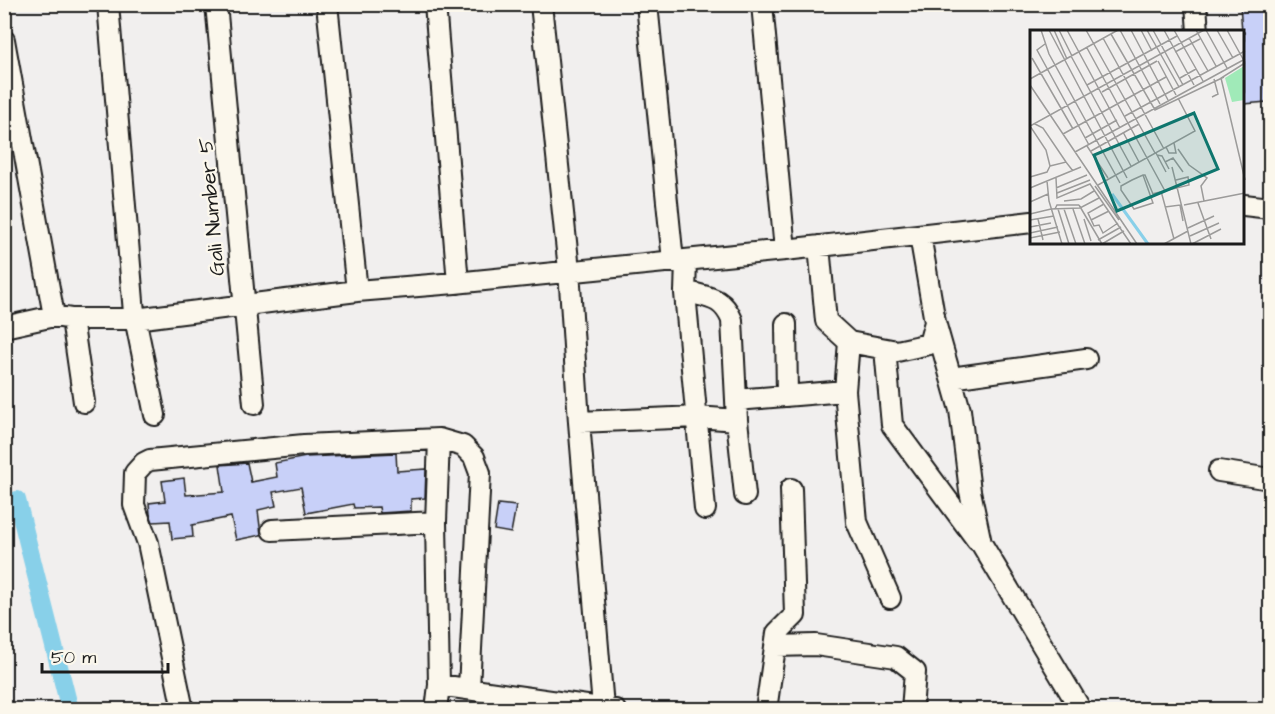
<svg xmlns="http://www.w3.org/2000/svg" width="1275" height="714" font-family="'Architects Daughter',sans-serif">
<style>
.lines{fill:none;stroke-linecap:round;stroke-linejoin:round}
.canal{stroke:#88d0e9;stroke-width:18}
.building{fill:#c8d0f8;stroke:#1c1c1c;stroke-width:1.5}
.minor-casing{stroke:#1c1c1c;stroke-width:24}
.minor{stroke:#fbf7ec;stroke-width:20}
.labels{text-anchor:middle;stroke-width:4.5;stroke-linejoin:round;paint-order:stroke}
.street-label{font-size:21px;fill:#1c1c1c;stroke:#fbf7ec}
.inset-river{fill:none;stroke:#88d0e9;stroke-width:3}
.inset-road{fill:none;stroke:#9c9b9a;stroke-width:1.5}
.view{fill:#0f766e;fill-opacity:0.15;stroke:#0f766e;stroke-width:3}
.inset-edge{fill:none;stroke:#1c1c1c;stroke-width:3}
</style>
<rect width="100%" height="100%" fill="#f1efee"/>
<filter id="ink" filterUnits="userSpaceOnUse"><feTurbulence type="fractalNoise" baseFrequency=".0167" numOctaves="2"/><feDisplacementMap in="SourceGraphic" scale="12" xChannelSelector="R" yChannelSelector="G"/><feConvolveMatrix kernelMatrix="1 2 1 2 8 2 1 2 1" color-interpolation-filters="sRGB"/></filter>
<g filter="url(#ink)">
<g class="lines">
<!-- canal -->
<path class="canal" d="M 17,500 L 70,710"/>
</g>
<!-- building -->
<path class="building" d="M 1240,4 L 1270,4 L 1270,33 L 1263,33 L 1267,102 L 1244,104 L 1244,32 L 1242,32 Z
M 396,453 L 397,471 L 426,469 L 425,498 L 411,499 L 411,511 L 380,513 L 379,507 L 354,508 L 353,504 L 306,513 L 301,487 L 273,492 L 276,506 L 258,510 L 261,535 L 236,540 L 231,517 L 192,525 L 193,537 L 172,539 L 170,521 L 153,522 L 150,514 L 149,503 L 165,501 L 162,481 L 184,478 L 186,495 L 224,492 L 220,465 L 247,463 L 251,482 L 277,477 L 275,463 L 306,457 Z
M 498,504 L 516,506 L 511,533 L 494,530 Z"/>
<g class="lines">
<!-- minor casing -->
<g class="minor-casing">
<path id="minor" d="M 108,4 L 134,313 L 155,415
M 216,4 L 254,404
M 327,4 L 357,291
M 435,4 L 458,283
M 541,4 L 569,270 L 579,422 L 603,707
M 647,4 L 673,261
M 762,4 L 785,250
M 1196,4 L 1198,32
M 4,40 L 54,316
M 1244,205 L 1270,208
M 819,246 L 826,321 L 849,342 L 897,351 L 929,344 L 935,322 L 920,235
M 686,260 L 685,293 L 705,509
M 685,291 C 708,298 722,296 732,320 L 737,420 L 745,495
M 72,319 L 84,402
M 935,322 L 960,410 L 970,491 L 981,543 L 1081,710
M 786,324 L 787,396
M 4,327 L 54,316 L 72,319 L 135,319 L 357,291 L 455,283 L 785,250 L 1032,222
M 885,349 L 892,425 L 977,540
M 951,378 L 1086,359
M 845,391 L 849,342
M 736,400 L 845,391 L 857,522 L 890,598
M 579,422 L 697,417 L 737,420
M 1219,471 L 1270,479
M 272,530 L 436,522
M 775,646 L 816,645 L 896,657 L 915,672 L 912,710
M 439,685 L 615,710
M 183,710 L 148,543 L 134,505 L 135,473 L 144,463 L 150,460 L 304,445 L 439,439 L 463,446 L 474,457 L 480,473 L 469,688
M 436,710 L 439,685 L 436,522 L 439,439
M 766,710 L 777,633 L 795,615 L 791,489"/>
</g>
<!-- minor -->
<use href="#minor" class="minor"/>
</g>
</g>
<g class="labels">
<!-- street labels -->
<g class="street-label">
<text transform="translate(211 207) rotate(-95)" y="7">Gali Number 5</text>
</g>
</g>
<!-- overview -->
<g transform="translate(1030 30)">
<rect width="214" height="214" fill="#f1efee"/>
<path d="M 214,36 L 214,70 L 202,72 L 195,48 Z" fill="#a0eab8"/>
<path class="inset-river" d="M 82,164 L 118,214"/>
<path class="inset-road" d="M 11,0 L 19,24 L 90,153M 19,0 L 97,148M 24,0 L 37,29M 29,0 L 42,26M 37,0 L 90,98M 56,0 L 125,123M 90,0 L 130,74M 101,0 L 138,70M 111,0 L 122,21M 117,0 L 149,57M 123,0 L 153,55M 134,0 L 164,55M 144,0 L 173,51M 166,0 L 186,36M 176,0 L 197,38M 187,0 L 203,28M 197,0 L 213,29M 81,4 L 125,80 L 194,47M 73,8 L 134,119M 159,8 L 178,41M 15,14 L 7,20 L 59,115M 57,18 L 135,161M 145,22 L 170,9M 41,26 L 101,136M 2,28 L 43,99M 128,31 L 146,65M 215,33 L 191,48 L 215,150M 150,48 L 166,39M 0,49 L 88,0M 0,55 L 107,214M 57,55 L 147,6M 72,62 L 127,31M 182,67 L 188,64 L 184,49M 95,86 L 215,21M 5,94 L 13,98 L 36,132M 93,102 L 109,132M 33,104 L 136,47M 55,108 L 87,90M 57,116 L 78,148M 136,117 L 139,123 L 146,123 L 144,113M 148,119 L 159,135 L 177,148 L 171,156 L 174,171M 61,121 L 109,94M 45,122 L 215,29M 126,123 L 136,142M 127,125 L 132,126 L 139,139M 135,132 L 143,128 L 153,142M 20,136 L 36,132 L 43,141M 142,137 L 161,214M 113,145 L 123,173 L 104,179 L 91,160 L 91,156 L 102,150 L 113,145 L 115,145 L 123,164M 0,147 L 17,142 L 20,136 L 16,120 L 0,96 L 174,0M 26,148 L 27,168 L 60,154 L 101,214M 17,151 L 19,171 L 32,214M 68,155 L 165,101 L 148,68M 65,156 L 89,190M 0,158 L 51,137M 26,158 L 57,145M 131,161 L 144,209M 27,163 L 60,150M 122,164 L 159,155 L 158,147 L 146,150M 34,171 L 51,169 L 64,161M 0,172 L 18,164M 168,173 L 181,209M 74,174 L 58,183 L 64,196 L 69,195 L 73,203 L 88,193M 49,175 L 72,214M 154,175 L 215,163M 135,177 L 150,175 L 153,191M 25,179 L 27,175 L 49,175M 28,179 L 39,214M 34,179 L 46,214M 43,179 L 55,214M 0,184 L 21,179 L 50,178 L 69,168M 8,189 L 13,210M 54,189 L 61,211M 0,190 L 24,186M 61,190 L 79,181M 0,197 L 21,193M 158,198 L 184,186M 0,203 L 28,197M 160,206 L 189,193M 0,208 L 30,202M 68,210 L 91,197M 72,214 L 94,201M 134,214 L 158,201M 162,214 L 191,199"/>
<path class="view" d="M 164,83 L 188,139 L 87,181 L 64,125 Z"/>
<rect width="214" height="214" class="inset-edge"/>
</g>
<!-- margin -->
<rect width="1275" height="714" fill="none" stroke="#fbf7ec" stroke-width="24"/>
<rect x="12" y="12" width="1251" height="690" fill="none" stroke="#1c1c1c" stroke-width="2" filter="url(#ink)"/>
<!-- scale -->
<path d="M42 663v9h126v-9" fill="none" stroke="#1c1c1c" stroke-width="3"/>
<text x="51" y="663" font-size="18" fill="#1c1c1c" stroke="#fbf7ec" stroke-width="4.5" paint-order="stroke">50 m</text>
</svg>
